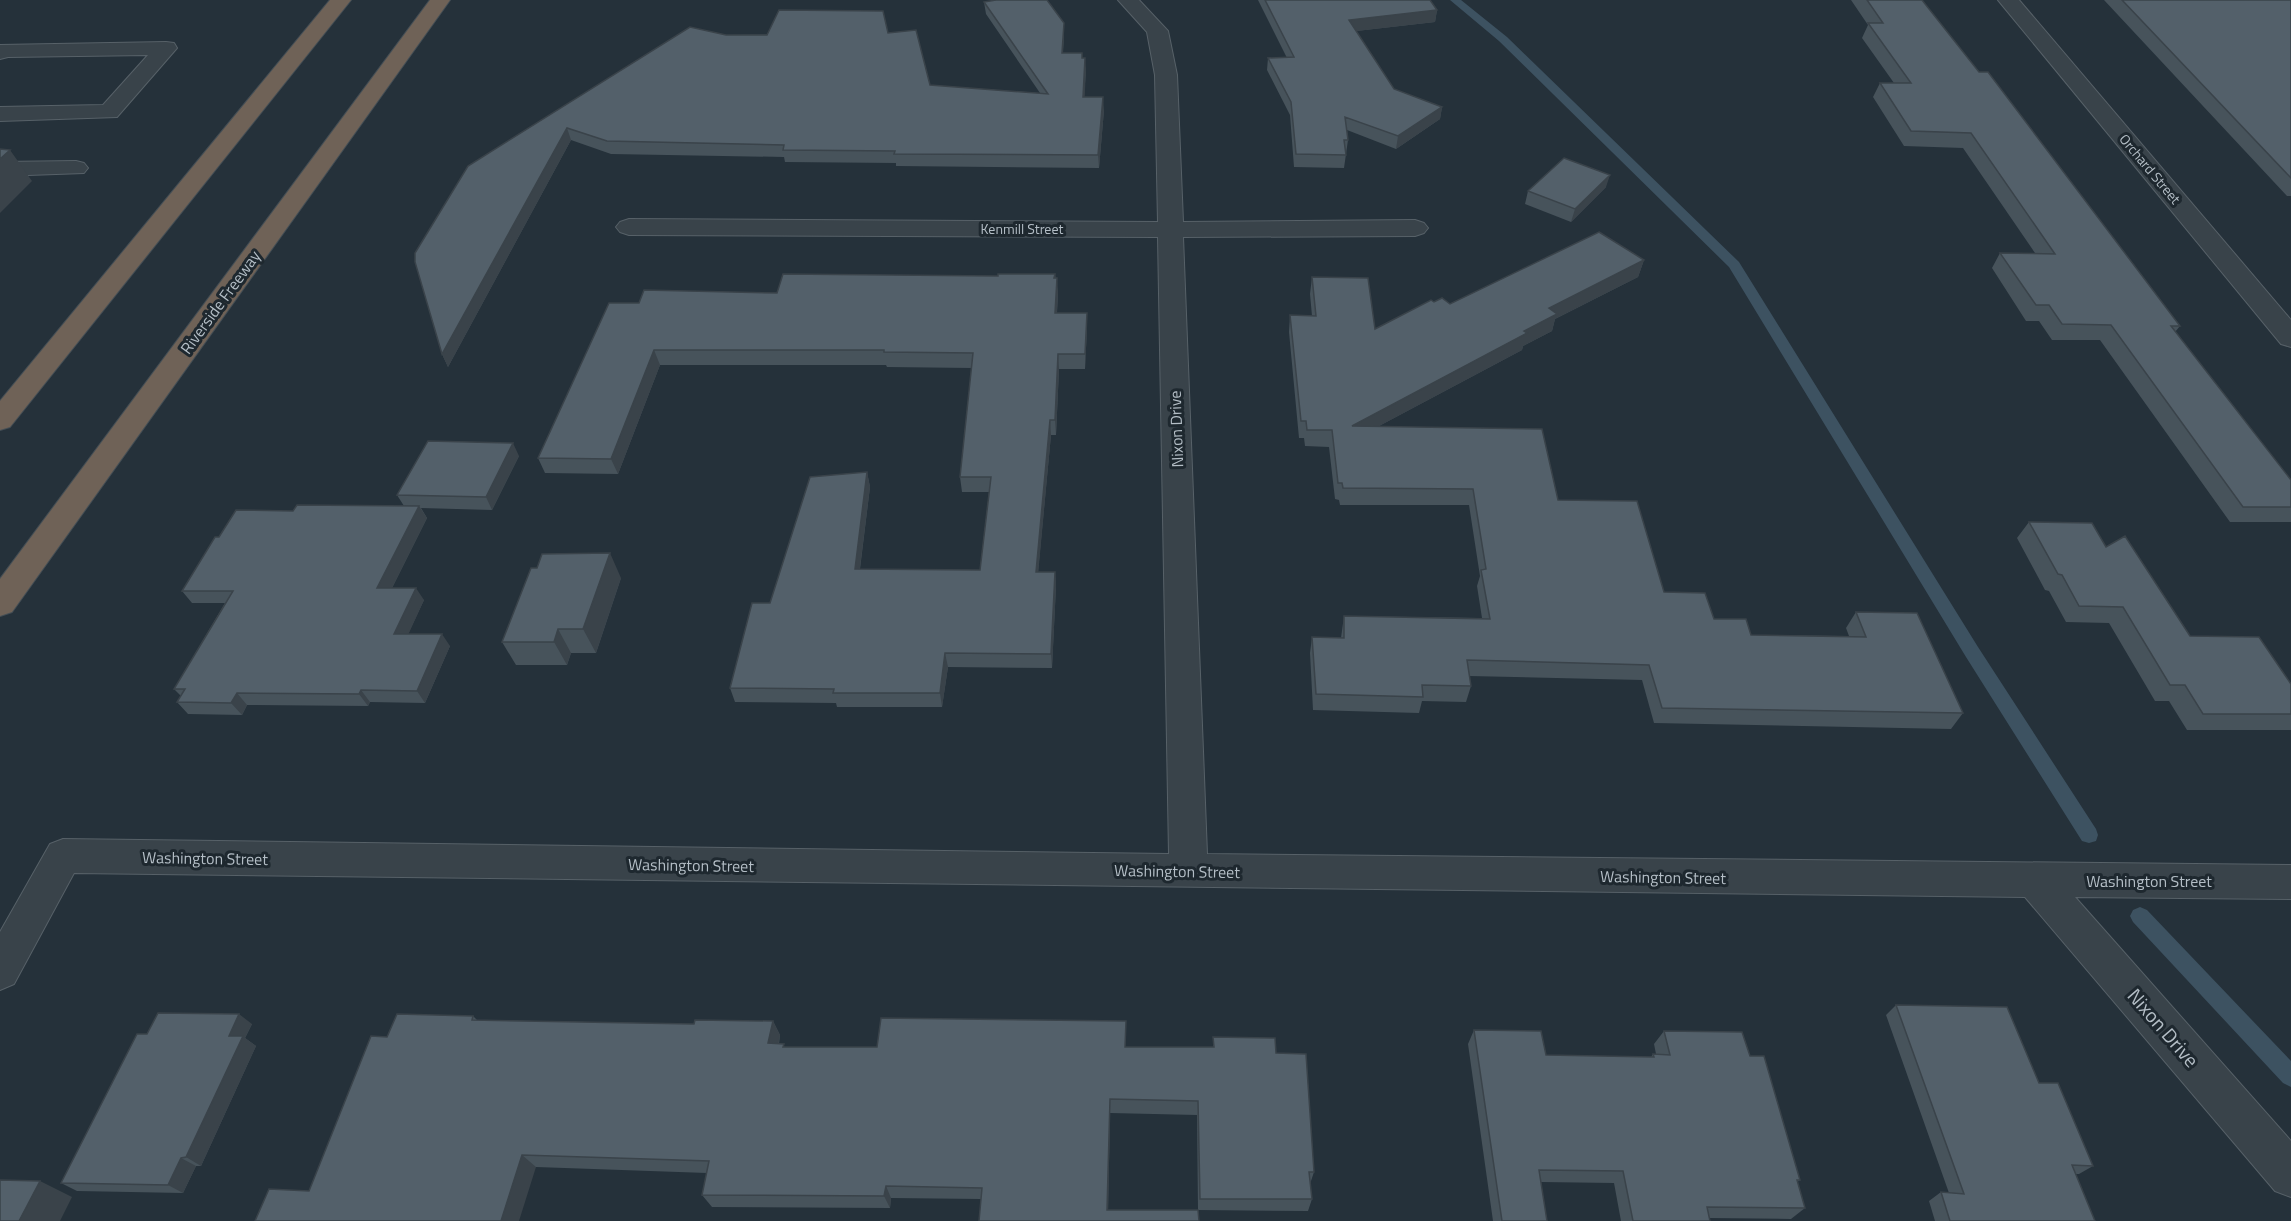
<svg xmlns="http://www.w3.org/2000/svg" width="2291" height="1221" font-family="'Titillium Web',sans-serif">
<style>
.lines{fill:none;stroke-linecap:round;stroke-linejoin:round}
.stream{fill:#3d5261;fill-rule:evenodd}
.minor-casing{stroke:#576168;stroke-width:2}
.highway-casing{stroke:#444e55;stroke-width:2}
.minor{fill:#39434a;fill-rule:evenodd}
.highway{fill:#6f6257;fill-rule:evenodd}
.wall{fill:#47535b;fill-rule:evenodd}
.shaded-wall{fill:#3a434a}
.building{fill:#53606a;stroke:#3a434a;stroke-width:1.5}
.labels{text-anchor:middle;stroke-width:6;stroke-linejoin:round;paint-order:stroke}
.far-street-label{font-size:14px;fill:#b4bec6;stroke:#1e282f}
.street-label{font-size:16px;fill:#b4bec6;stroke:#1e282f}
.near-street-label{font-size:20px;fill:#b4bec6;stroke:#1e282f}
</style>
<rect width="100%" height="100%" fill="#25313a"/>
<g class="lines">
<!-- stream -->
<path class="stream" d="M 1450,0 L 1461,0 L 1507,37 L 1739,262 L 1978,647 L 2096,829 L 2098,835 L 2096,841 L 2089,843 L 2082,841 L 1966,657 L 1729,267 L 1499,41 Z
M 2140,907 L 2147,910 L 2291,1061 L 2291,1087 L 2283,1083 L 2133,922 L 2130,916 L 2133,910 Z"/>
<!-- minor casing -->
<g class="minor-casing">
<path id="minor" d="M 1118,0 L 1139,0 L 1168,31 L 1177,75 L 1183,222 L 1415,220 L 1424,223 L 1428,228 L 1424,233 L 1415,236 L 1183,237 L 1207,854 L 2291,865 L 2291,899 L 2075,897 L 2291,1141 L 2291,1197 L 2275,1191 L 2025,897 L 74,873 L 14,984 L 0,990 L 0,932 L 50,844 L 63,839 L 1169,854 L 1158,237 L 629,235 L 620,232 L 616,227 L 620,222 L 629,219 L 1158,222 L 1155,75 L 1147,32 Z
M 1998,0 L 2019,0 L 2291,320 L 2291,347 L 2281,344 Z
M 166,42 L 174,43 L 177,48 L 117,117 L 0,121 L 0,107 L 103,105 L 148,55 L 8,57 L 0,59 L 0,45 Z
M 76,161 L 84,163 L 88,168 L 84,173 L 0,176 L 0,162 Z"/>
</g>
<!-- highway casing -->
<g class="highway-casing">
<path id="highway" d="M 330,0 L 351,0 L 10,427 L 0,430 L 0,401 Z
M 430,0 L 450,0 L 12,612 L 0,616 L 0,579 Z"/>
</g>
<!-- minor -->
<use href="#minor" class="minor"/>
<!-- highway -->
<use href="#highway" class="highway"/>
</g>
<!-- wall -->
<path class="wall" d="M 1258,0 L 1430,0 L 1437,10 L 1435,22 L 1356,31 L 1394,89 L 1442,107 L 1440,119 L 1396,149 L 1347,130 L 1348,140 L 1344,168 L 1294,167 L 1290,115 L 1267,70 L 1268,58 L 1287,58 Z
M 1851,0 L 1922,0 L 2180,326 L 2175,332 L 2291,480 L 2291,522 L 2230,522 L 2100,340 L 2052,340 L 2039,321 L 2026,321 L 1992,268 L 2000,253 L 2035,253 L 1963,148 L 1904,146 L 1873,97 L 1880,83 L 1894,83 L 1862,38 L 1868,25 Z
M 2104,0 L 2291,0 L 2291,196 L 2287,196 Z
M 984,2 L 1064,23 L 1064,35 L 1063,53 L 1083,58 L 1086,70 L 1084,97 L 1104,110 L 1099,168 L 896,166 L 896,163 L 785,162 L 784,157 L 611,154 L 571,140 L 448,367 L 442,354 L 468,166 L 726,35 L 888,33 L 930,85 L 1040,93 L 986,14 Z
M 1606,187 L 1571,222 L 1525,204 L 1528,191 Z
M 1644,260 L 1638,277 L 1555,319 L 1552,331 L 1523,346 L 1522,350 L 1379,426 L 1558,500 L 1664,592 L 1714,619 L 1751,635 L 1849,636 L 1846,628 L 1856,612 L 1963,713 L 1951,729 L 1654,723 L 1642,680 L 1469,676 L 1471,686 L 1466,702 L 1422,701 L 1419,713 L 1313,710 L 1310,653 L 1312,637 L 1341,638 L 1344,616 L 1482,618 L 1477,586 L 1480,576 L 1469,505 L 1340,505 L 1339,500 L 1335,499 L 1329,447 L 1305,446 L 1304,438 L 1299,438 L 1289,332 L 1290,315 L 1312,316 L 1310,294 L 1312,277 L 1375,329 L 1434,302 L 1450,304 Z
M 1055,274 L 1058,293 L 1057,313 L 1087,327 L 1085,369 L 1059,369 L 1056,435 L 1051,435 L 1038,572 L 1055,572 L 1056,586 L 1052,668 L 948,667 L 942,707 L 837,707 L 836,703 L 735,702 L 730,688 L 770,603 L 867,472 L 870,487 L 860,569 L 980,570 L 989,492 L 962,492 L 960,477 L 972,368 L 887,367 L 886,365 L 660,365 L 618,474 L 545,473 L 538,458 L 639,303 L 998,276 Z
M 519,456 L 492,510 L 421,508 L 427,518 L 392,588 L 424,600 L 408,634 L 450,646 L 425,703 L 370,702 L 368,706 L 247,705 L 242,715 L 188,714 L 177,702 L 181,696 L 174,689 L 225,603 L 192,603 L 182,591 L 219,537 L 293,511 L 404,506 L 397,495 Z
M 2029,522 L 2106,547 L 2190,636 L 2291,684 L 2291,730 L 2187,730 L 2169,701 L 2155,701 L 2109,623 L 2066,622 L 2049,591 L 2045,590 L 2017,538 Z
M 621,578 L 596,653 L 571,653 L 567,665 L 516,665 L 502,642 Z
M 1896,1005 L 2039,1083 L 2093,1166 L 2079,1174 L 2075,1174 L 2095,1221 L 1935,1221 L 1929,1201 L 1941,1192 L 1949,1193 L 1886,1015 Z
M 473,1016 L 477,1020 L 694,1024 L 773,1021 L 780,1035 L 779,1044 L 785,1047 L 1213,1047 L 1213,1037 L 1276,1053 L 1314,1172 L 1310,1184 L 1312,1199 L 1308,1211 L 1198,1210 L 1199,1221 L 981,1199 L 891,1198 L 890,1208 L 712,1207 L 702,1195 L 707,1173 L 536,1167 L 309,1191 L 387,1037 ZM 1110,1113 L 1197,1115 L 1198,1210 L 1108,1210 Z
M 252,1024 L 245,1038 L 256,1046 L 201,1166 L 196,1166 L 183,1193 L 77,1191 L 61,1183 L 147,1034 Z
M 1474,1030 L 1546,1055 L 1651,1057 L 1653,1054 L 1656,1054 L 1654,1044 L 1664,1031 L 1750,1056 L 1800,1180 L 1797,1182 L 1805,1208 L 1791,1219 L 1709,1218 L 1710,1221 L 1621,1221 L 1614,1183 L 1541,1182 L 1547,1221 L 1493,1221 L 1468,1044 Z"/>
<!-- shaded-wall -->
<path class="shaded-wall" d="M 1437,10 L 1435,22 L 1348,32 L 1349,20 Z
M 1064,23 L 1064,35 L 1062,65 L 1062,53 Z
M 1085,58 L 1086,70 L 1084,109 L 1083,97 Z
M 1103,97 L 1104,110 L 1099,168 L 1098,155 Z
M 1442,107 L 1440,119 L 1396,149 L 1398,136 Z
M 567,128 L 571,140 L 448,367 L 442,354 Z
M 10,150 L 32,181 L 0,213 L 0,159 Z
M 1610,175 L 1606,187 L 1571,222 L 1575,209 Z
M 1644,260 L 1638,277 L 1555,319 L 1552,331 L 1523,346 L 1522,350 L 1349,442 L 1352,426 L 1524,331 L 1549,308 Z
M 1057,278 L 1058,293 L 1056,327 L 1055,313 Z
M 1087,313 L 1087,327 L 1085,369 L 1085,354 Z
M 654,350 L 660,365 L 618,474 L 611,459 Z
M 1058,354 L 1059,369 L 1056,435 L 1055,420 Z
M 1050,420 L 1051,435 L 1037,586 L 1036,572 Z
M 513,443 L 519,456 L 492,510 L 486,497 Z
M 867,472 L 870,487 L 858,583 L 855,569 Z
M 419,506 L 427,518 L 386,600 L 377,588 Z
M 610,553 L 621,578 L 596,653 L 583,629 Z
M 1055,572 L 1056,586 L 1052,668 L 1051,654 Z
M 416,588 L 424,600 L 403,646 L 394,634 Z
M 558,629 L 571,653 L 567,665 L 554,642 Z
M 442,634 L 450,646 L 425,703 L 417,691 Z
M 945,653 L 948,667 L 942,707 L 940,693 Z
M 361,690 L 370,702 L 368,706 L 359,694 Z
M 237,693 L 247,705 L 242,715 L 231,703 Z
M 239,1014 L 252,1024 L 245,1038 L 256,1046 L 201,1166 L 186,1157 L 229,1036 Z
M 773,1021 L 780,1035 L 776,1058 L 768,1043 Z
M 1110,1099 L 1110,1113 L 1108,1221 L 1107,1210 Z
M 522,1155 L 536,1167 L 519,1221 L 501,1221 Z
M 181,1158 L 196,1166 L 183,1193 L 168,1185 Z
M 40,1181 L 72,1197 L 60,1221 L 19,1221 Z
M 886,1186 L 891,1198 L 890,1208 L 884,1196 Z"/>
<!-- building -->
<path class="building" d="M 996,0 L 1047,0 L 1064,23 L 1062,53 L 1082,53 L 1082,58 L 1085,58 L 1083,97 L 1103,97 L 1098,155 L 894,154 L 895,151 L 783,150 L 784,145 L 607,141 L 567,128 L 442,354 L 415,262 L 415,253 L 468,166 L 690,27 L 726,35 L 767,35 L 779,10 L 883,11 L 888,33 L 916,30 L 930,85 L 1048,94 L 984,2 Z
M 1265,0 L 1430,0 L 1437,10 L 1349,20 L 1394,89 L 1442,107 L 1398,136 L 1345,117 L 1348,140 L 1344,140 L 1346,155 L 1296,154 L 1291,102 L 1268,58 L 1294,57 Z
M 1867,0 L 1922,0 L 1979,72 L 1988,72 L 2180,326 L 2171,326 L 2291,480 L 2291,507 L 2243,507 L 2111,325 L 2062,324 L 2049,305 L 2036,305 L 2000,253 L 2055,254 L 1971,133 L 1911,131 L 1880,83 L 1911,83 L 1868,23 L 1883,23 Z
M 2122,0 L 2291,0 L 2291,178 Z
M 0,149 L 10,150 L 0,159 Z
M 1564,158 L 1610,175 L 1575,209 L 1528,191 Z
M 1599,232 L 1644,260 L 1549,308 L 1557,314 L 1524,331 L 1527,333 L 1352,426 L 1542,429 L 1558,500 L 1637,501 L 1664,592 L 1705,593 L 1714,619 L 1746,619 L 1751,635 L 1866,637 L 1856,612 L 1917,613 L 1963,713 L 1662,708 L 1649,665 L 1467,660 L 1471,686 L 1422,685 L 1423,697 L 1316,694 L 1312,637 L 1344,638 L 1344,616 L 1490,619 L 1481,570 L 1486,569 L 1473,489 L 1343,488 L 1342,483 L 1338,483 L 1332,430 L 1307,430 L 1306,421 L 1301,421 L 1290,315 L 1316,316 L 1312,277 L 1368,278 L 1375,329 L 1431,300 L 1434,302 L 1442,298 L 1450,304 Z
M 783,274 L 998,276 L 998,274 L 1055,274 L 1054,278 L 1057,278 L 1055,313 L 1087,313 L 1085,354 L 1058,354 L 1055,420 L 1050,420 L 1036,572 L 1055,572 L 1051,654 L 945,653 L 940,693 L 833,693 L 834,689 L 730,688 L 752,603 L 770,603 L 810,477 L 867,472 L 855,569 L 980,570 L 991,477 L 960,477 L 973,353 L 884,352 L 884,350 L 654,350 L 611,459 L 538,458 L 609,303 L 639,303 L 644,290 L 777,293 Z
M 428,441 L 513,443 L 486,497 L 397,495 Z
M 297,505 L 419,506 L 377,588 L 416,588 L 394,634 L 442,634 L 417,691 L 361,690 L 359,694 L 237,693 L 231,703 L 177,702 L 185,689 L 174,689 L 233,591 L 182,591 L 215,537 L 219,537 L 236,510 L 293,511 Z
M 2029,522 L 2092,523 L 2106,547 L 2125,536 L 2190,636 L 2259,637 L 2291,684 L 2291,714 L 2203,714 L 2185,685 L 2170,685 L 2123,607 L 2079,606 L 2062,575 L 2058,574 Z
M 610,553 L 583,629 L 558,629 L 554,642 L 502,642 L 531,568 L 537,568 L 542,554 Z
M 1896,1005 L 2007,1007 L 2039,1083 L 2058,1083 L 2093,1166 L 2072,1165 L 2095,1221 L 1950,1221 L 1941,1192 L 1964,1194 Z
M 158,1013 L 239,1014 L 229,1036 L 243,1036 L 186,1157 L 181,1158 L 168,1185 L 61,1183 L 137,1034 L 147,1034 Z
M 397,1014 L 473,1016 L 472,1020 L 694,1024 L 695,1020 L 773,1021 L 768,1043 L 784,1044 L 783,1047 L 877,1047 L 881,1018 L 1126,1021 L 1125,1047 L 1214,1047 L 1213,1037 L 1275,1038 L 1276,1053 L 1306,1054 L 1314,1172 L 1309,1172 L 1312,1199 L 1200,1199 L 1198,1101 L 1110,1099 L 1107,1210 L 1198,1210 L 1199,1221 L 979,1221 L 982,1188 L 886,1186 L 884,1196 L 702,1195 L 709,1161 L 522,1155 L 501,1221 L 255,1221 L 269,1189 L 309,1191 L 371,1036 L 387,1037 Z
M 1474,1030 L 1541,1031 L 1546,1055 L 1654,1057 L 1653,1054 L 1670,1055 L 1664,1031 L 1742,1032 L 1750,1056 L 1764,1056 L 1800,1180 L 1797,1180 L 1805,1208 L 1707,1207 L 1710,1221 L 1633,1221 L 1623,1171 L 1539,1170 L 1547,1221 L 1502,1221 Z
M 0,1180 L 40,1181 L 19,1221 L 0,1221 Z"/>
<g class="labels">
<!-- far-street labels -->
<g class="far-street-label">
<text transform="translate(2150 169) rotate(50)" y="5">Orchard Street</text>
<text x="1022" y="234">Kenmill Street</text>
</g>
<!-- street labels -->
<g class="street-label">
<text transform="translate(220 302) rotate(-54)" y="6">Riverside Freeway</text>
<text transform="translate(1176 429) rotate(-92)" y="6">Nixon Drive</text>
<text transform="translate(205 858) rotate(1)" y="6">Washington Street</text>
<text transform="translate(691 865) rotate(1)" y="6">Washington Street</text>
<text transform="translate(1177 871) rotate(1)" y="6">Washington Street</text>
<text transform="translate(1663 877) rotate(1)" y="6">Washington Street</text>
<text x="2149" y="887">Washington Street</text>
</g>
<!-- near-street labels -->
<g class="near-street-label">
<text transform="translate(2163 1028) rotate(49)" y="7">Nixon Drive</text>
</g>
</g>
</svg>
